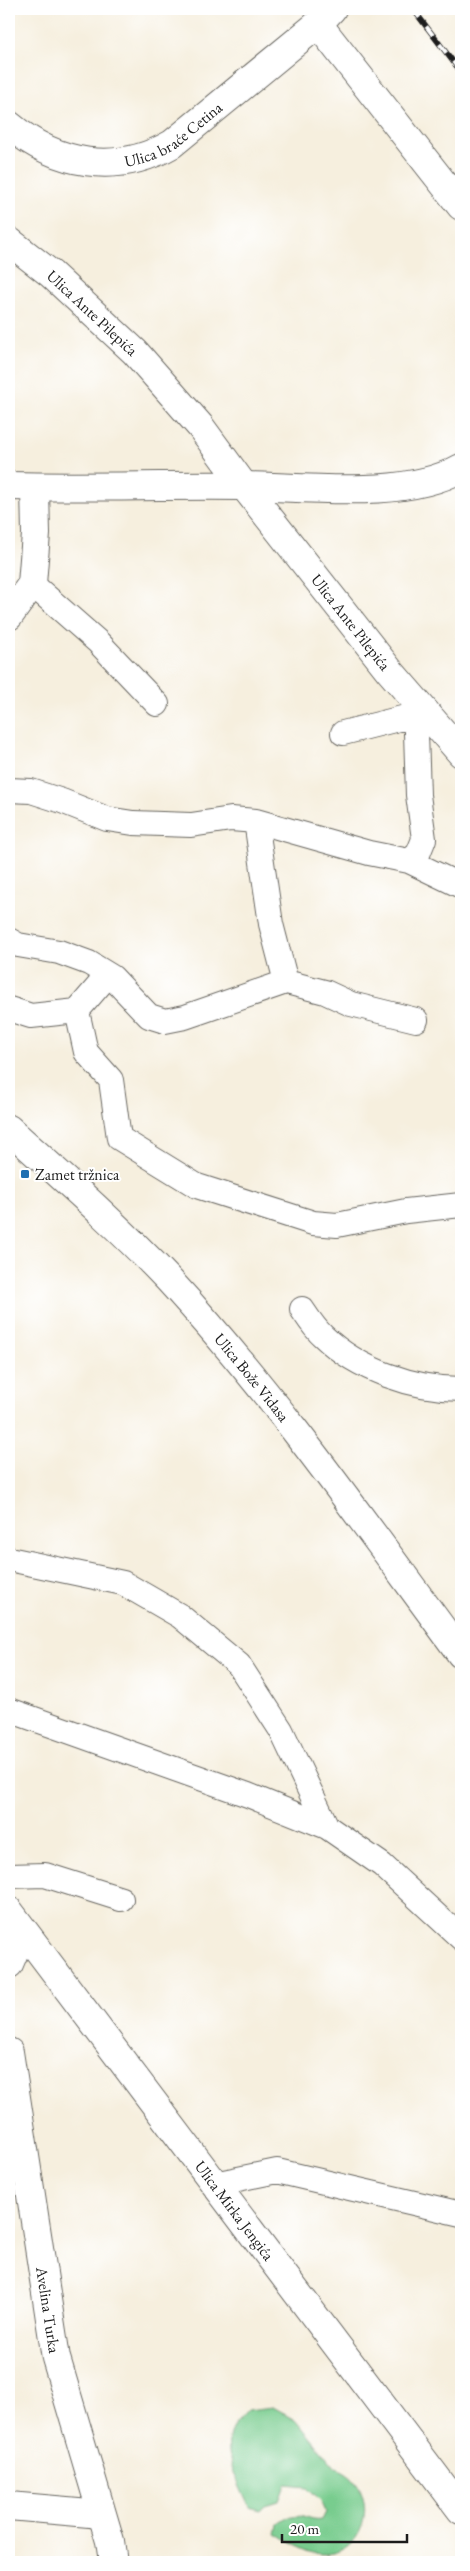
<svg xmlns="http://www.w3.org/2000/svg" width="470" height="2571" font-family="'EB Garamond',serif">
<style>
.green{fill:#78cc8e;stroke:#4a7455}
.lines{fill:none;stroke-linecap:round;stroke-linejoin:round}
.service-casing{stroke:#686660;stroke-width:26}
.minor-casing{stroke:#686660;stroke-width:30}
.service{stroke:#fff;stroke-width:24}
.minor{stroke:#fff;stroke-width:28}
.rail-casing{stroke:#1c1c1c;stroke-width:5.5}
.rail{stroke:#fff;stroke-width:4;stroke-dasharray:11;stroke-linecap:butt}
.poi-dot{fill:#1f6fb2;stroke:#fff;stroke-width:2}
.labels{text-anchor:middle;stroke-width:4;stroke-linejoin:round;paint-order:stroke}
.street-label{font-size:16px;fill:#1c1c1c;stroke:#fff}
.poi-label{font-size:16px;fill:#1c1c1c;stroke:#fff;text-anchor:start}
</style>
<rect width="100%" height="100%" fill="#fff"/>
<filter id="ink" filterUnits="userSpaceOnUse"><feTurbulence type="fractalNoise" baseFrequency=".02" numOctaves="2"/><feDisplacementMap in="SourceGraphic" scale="10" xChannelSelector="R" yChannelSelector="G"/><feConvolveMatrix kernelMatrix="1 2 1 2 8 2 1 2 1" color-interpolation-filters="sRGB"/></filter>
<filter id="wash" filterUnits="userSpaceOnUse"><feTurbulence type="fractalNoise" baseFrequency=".0096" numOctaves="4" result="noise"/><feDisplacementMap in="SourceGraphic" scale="20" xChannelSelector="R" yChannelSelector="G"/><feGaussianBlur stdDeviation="1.12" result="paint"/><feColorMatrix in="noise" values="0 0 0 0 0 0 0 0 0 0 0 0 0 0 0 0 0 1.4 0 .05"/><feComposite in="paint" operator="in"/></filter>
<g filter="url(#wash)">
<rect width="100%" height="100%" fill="#f6efde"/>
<!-- green -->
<path class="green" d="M 273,2407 L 295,2419 L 336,2468 C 382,2482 371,2564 314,2553 C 301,2550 287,2541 276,2534 L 278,2524 C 301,2506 302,2523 322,2520 L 326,2512 L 321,2501 L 307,2487 L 285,2485 L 279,2501 L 266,2505 L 261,2510 L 249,2507 C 239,2484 219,2450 234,2425 C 238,2420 243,2415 247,2410 Z"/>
</g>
<g filter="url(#ink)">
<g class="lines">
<!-- service casing -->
<g class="service-casing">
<path id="service" d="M 32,584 L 98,642 L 157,704
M 343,733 L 414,715
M 9,790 L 31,791 L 62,801 L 107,819 L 133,823 L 191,825 L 231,819 L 256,821 L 369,853 L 409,861 L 418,854 L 424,839 L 418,795 L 415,701
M 409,861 L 461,886
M 9,940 L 18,945 L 59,952 L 89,963 L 112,977 L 149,1016 L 165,1021 L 185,1017 L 286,982 L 271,924 L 256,821
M 286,982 L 325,992 L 351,1004 L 416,1020
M 9,1009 L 31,1016 L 77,1011 L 86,1052 L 111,1080 L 119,1138 L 197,1186 L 313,1223 L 337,1225 L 406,1211 L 461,1205
M 77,1011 L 108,975
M 302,1309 C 308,1318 315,1329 323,1336 C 358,1370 414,1389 461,1389
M 9,1559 L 123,1583 L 180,1616 L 239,1665 L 281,1730 L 327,1827
M 9,1710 L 248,1795 L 327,1827 L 382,1865 L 461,1938
M 9,1876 L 45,1875 L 121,1899
M 214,2184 L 277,2171 L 461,2214"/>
</g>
<!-- minor casing -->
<g class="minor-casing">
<g id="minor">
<path d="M 318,24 L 461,206"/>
<path id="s1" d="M 9,125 C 57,165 116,176 172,144 L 318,24 L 332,9"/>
<path id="s2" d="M 9,241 L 51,274 L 135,352 L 200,426 L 244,486 L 389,670 L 461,753"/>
<path d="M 9,486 C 87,488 166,485 244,486 C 308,487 405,500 461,468"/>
<path d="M 9,616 L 32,584 L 36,534 L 35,487"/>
<path id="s3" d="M 9,1129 C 63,1178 118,1226 168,1279 C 275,1395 367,1527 461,1654"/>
<path id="s4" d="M 9,1911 L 461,2510"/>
<path d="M 9,1964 L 23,1931"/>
<path id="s5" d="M 9,2052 L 56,2358 L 110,2541 L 113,2562"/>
<path d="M 9,2506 L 101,2514"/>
</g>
</g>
<!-- service -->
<use href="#service" class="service"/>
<!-- minor -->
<use href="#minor" class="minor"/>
<!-- rail casing -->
<g class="rail-casing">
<path id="rail" d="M 413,9 L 461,72"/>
</g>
<!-- rail -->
<use href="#rail" class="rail"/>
</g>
</g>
<!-- markers -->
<rect class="poi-dot" x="20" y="1169" width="10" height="10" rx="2.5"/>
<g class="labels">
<!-- street labels -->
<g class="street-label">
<text dy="6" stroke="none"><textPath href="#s1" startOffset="181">Ulica braće Cetina</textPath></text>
<text dy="6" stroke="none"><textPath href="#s2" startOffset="110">Ulica Ante Pilepića</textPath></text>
<text dy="6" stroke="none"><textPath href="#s2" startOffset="514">Ulica Ante Pilepića</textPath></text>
<text dy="6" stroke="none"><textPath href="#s3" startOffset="348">Ulica Bože Vidasa</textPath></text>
<text dy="6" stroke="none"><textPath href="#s4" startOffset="375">Ulica Mirka Jengića</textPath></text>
<text dy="6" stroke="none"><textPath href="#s5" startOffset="261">Avelina Turka</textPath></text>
</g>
<!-- poi labels -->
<g class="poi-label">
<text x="35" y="1180">Zamet tržnica</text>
</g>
</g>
<!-- margin -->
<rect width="470" height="2571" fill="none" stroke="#fff" stroke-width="30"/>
<!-- scale -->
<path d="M282 2534v8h125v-8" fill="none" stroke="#1c1c1c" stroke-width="2.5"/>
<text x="290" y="2534" font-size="15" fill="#1c1c1c" stroke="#ffffff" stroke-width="4" paint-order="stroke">20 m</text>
</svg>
